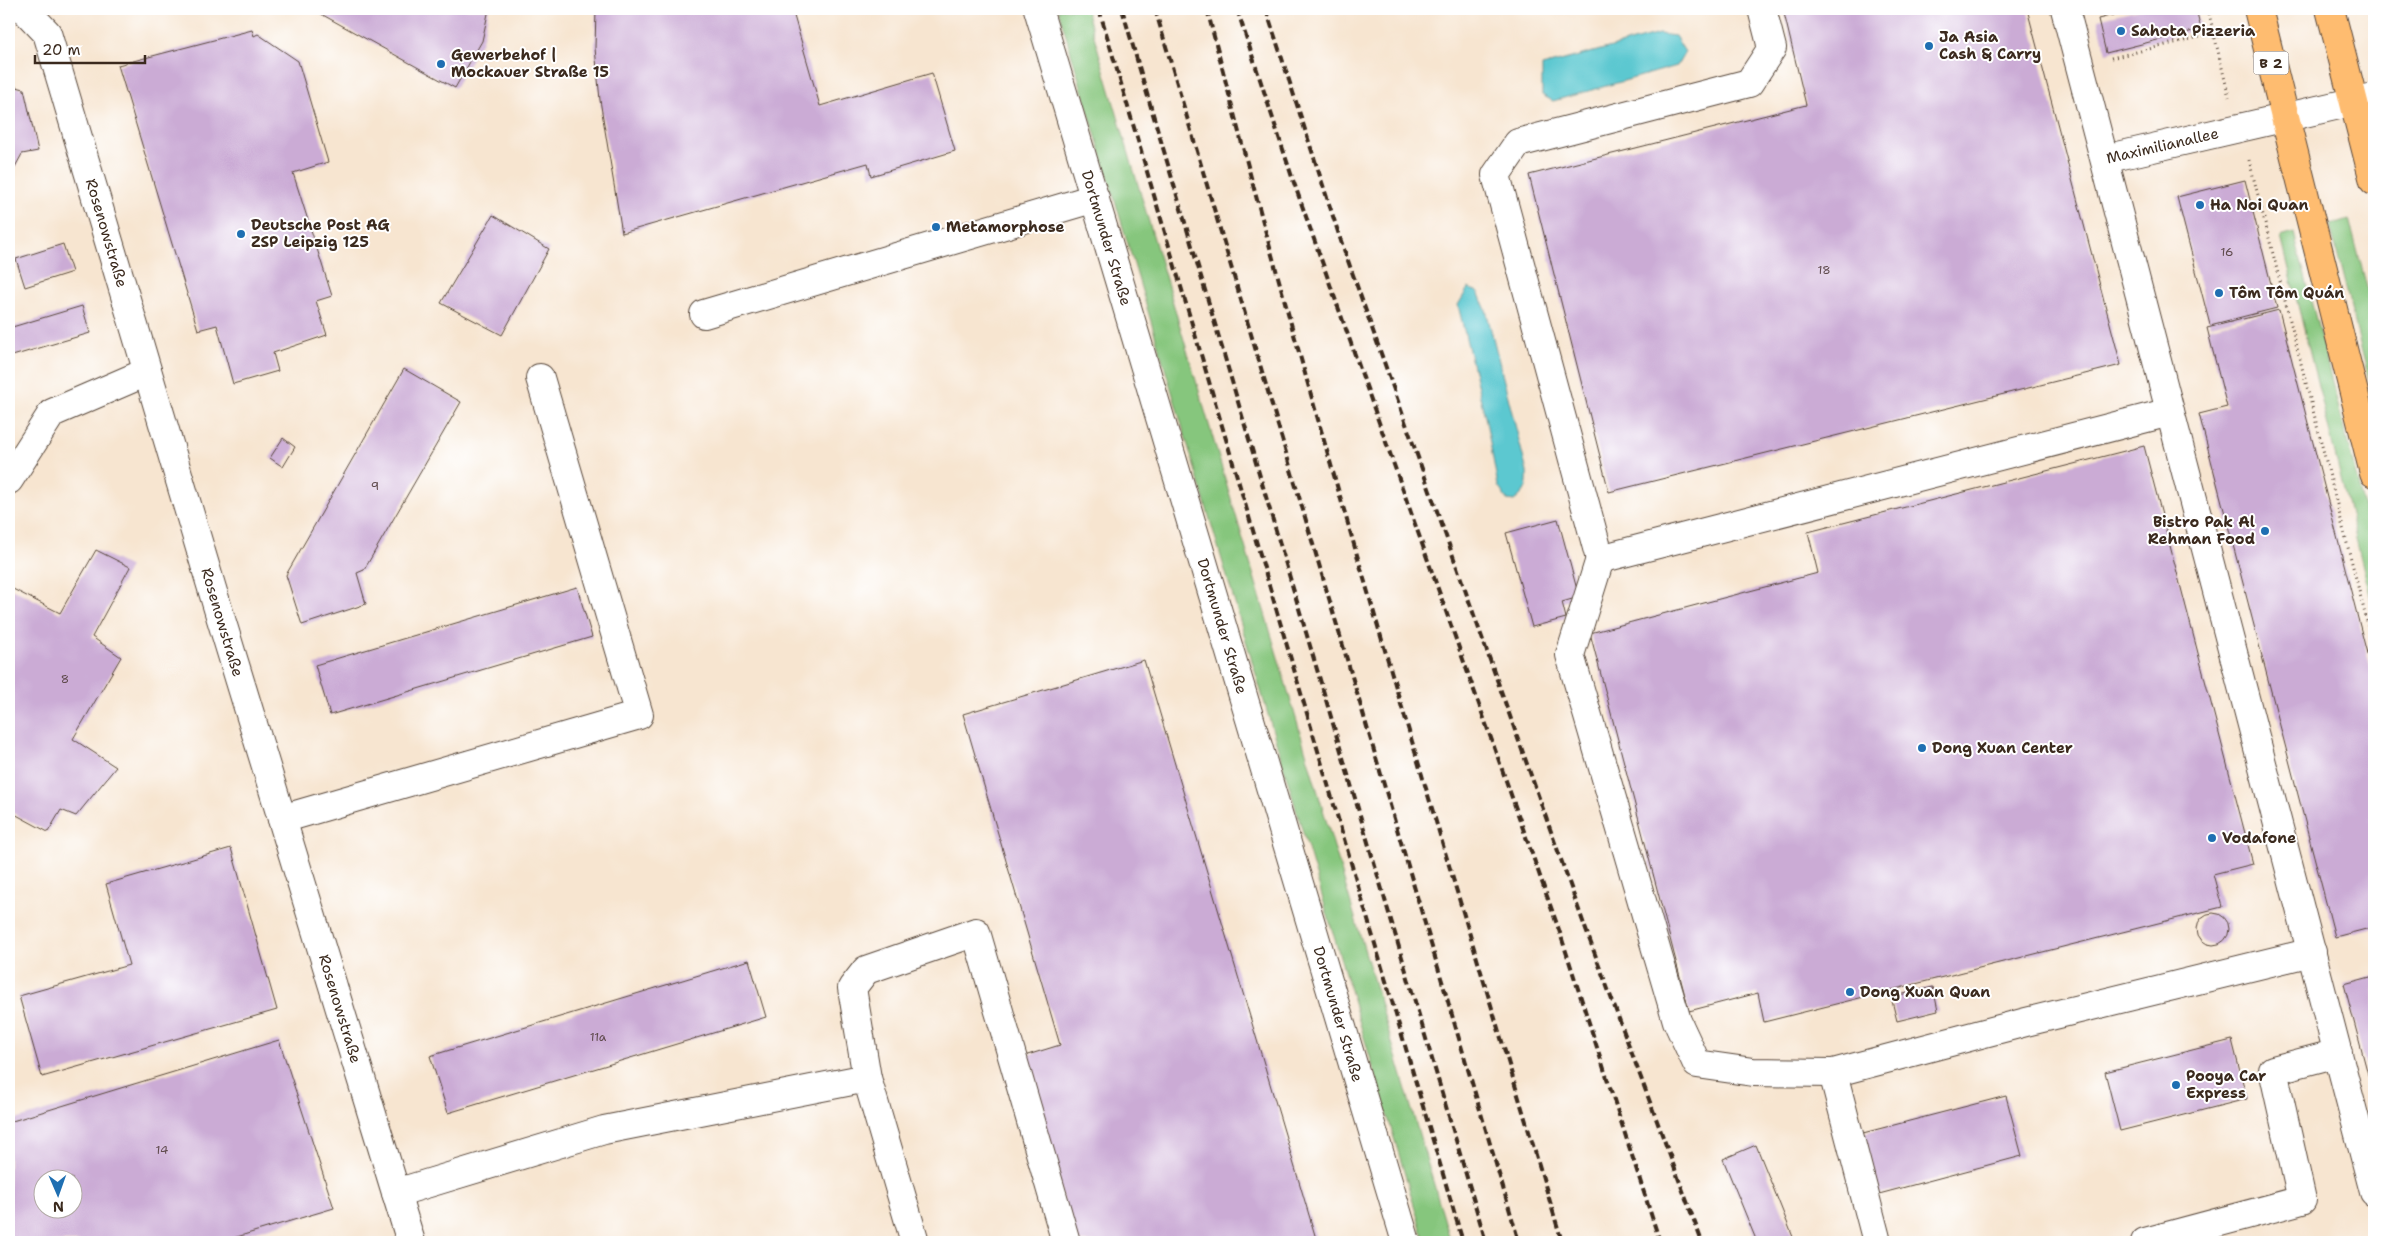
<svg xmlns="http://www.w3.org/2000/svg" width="2383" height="1251" font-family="'Shantell Sans',sans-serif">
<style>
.green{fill:#86c67d;stroke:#60784e}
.water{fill:#5bc8d0;stroke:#4b7977}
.building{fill:#cbabd5;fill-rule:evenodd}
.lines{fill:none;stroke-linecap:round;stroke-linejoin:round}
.minor-casing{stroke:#574639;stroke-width:30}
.major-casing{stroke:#574639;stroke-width:30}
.path{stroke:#574639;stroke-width:3;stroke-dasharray:1 4;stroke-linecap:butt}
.minor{stroke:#fff;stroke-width:28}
.major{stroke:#febc70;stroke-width:28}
.rail{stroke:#3b2a1e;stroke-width:4;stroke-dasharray:8 4;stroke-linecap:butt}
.poi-dot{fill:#1f6fb2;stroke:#fff;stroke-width:2}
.labels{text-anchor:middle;stroke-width:4;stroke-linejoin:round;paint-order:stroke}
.number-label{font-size:12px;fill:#5f4a4c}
.shield{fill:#fff;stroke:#766a62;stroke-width:1}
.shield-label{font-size:14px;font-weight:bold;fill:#3b2a1e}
.poi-label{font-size:15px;font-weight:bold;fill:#3b2a1e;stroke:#fff;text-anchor:start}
.street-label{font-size:15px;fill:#3b2a1e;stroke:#fff}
</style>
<rect width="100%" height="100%" fill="#fff"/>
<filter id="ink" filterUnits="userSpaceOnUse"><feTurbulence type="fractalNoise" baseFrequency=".02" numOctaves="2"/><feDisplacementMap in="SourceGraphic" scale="10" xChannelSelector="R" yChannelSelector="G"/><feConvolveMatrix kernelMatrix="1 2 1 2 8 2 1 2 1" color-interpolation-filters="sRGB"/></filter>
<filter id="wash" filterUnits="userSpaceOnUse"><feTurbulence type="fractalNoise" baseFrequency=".0096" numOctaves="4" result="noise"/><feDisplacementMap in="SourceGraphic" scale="20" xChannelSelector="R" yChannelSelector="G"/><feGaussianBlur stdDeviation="1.12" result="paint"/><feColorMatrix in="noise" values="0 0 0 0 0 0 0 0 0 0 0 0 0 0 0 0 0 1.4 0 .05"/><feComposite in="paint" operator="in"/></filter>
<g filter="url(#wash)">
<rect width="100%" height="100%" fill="#f7e5d0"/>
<!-- green -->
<path class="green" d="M 1058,9 L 1086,9 L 1451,1242 L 1425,1242 Z
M 2349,219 L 2374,314 L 2374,399 L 2330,225 Z
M 2294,233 L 2374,546 L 2374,611 L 2281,237 Z"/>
<!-- water -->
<path class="water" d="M 1659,34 L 1675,36 L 1685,52 L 1677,66 L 1553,101 L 1542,95 L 1542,66 Z
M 1468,288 L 1478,292 L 1486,310 L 1527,472 C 1528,487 1526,492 1514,501 L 1507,500 L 1498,486 L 1486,421 L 1458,305 Z"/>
<g id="blocks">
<!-- building -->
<path class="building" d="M 312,9 L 489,9 L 482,41 L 455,88 Z
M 596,9 L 792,9 L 820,106 L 932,73 L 955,151 L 871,176 L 868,163 L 622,233 L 600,100 L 595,48 Z
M 1783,9 L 2027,9 L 2121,365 L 1609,492 L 1529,175 L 1806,105 Z
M 2139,9 L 2196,9 L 2201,29 L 2106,53 L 2098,19 Z
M 252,30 L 254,36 L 258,34 L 298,61 L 328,162 L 293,173 L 332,296 L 316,301 L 327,335 L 273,353 L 278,371 L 233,384 L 217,325 L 198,330 L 118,65 Z
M 9,85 L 24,89 L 38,151 L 22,154 L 9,178 Z
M 2245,180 L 2277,308 L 2210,325 L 2177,197 Z
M 493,215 L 549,249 L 502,335 L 441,303 Z
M 63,244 L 72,272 L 25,287 L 16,259 Z
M 82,306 L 90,333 L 9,357 L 9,328 Z
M 2279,310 L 2374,681 L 2374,927 L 2335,937 L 2199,414 L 2227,407 L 2207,328 Z
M 404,369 L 461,402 L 364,570 L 357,573 L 366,604 L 302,625 L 286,575 Z
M 283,438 L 295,447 L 283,467 L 270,458 Z
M 2144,446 L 2253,864 L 2213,874 L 2222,907 L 1764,1022 L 1758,993 L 1689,1011 L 1590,633 L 1818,573 L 1808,532 Z
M 1558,519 L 1579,597 L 1562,602 L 1566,618 L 1532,627 L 1506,533 Z
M 96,550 L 130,567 L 92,637 L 121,657 L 73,739 L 116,767 L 76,816 L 61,810 L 48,832 L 9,811 L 9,587 L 60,613 Z
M 577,587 L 592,637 L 330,715 L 315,665 Z
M 1144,660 L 1317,1242 L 1075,1242 L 1021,1057 L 1060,1045 L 963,714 Z
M 231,848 L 277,1010 L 42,1077 L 19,996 L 129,965 L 106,884 Z
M2197 929a16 16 0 1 1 32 0a16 16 0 1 1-32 0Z
M 749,960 L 766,1017 L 448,1113 L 430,1056 Z
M 2374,976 L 2374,1097 L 2344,984 Z
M 1933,987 L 1938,1011 L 1897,1021 L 1891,997 Z
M 279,1040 L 334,1208 L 220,1242 L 9,1242 L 9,1122 ZM 42,1178 L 72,1178 L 72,1208 L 42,1208 Z
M 2232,1040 L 2247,1099 L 2120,1131 L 2105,1072 Z
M 2006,1096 L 2022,1156 L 1879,1194 L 1863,1133 Z
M 1756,1145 L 1795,1242 L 1757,1242 L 1723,1159 Z"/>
</g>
</g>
<g filter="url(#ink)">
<use href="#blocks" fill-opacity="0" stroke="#574639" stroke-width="1"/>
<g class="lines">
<!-- minor casing -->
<g class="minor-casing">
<g id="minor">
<path id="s1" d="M 24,9 L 47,33 L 221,619 L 411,1242"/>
<path id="s2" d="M 1038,9 L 1406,1242"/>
<path d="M 1762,9 L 1772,48 L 1749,83 L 1518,143 L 1496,175 L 1600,559 L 2170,412"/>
<path d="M 2065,9 L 2374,1192"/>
<path id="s3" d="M 2105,159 L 2374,97"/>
<path d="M 704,314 L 1095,198"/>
<path d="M 9,480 L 52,413 L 147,372"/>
<path d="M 1600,559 L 1570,655 L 1677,1021 L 1697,1064 L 1753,1072 L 1833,1073 L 2026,1022 L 2312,952"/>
<path d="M 282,819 L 639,715 L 540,378"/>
<path d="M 1833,1073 L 1877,1242"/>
<path d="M 867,1078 L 915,1242"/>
<path d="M 396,1193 L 604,1130 L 867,1078 L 852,988 L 866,970 L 976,932 L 1066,1242"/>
<path d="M 2145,1242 L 2302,1200 L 2273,1070 L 2338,1053"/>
</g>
</g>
<!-- major casing -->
<g class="major-casing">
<path id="major" d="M 2258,9 L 2374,473
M 2330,9 L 2374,181"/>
</g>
<!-- path -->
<path class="path" d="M 2208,9 L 2229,97
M 2374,9 L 2374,12
M 2111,58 L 2208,35 L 2215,37 L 2229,33
M 2249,160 L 2374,649"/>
<!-- minor -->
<use href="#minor" class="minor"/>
<!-- major -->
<use href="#major" class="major"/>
<!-- rail -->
<path class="rail" d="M 1099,9 L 1463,1242
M 1122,9 L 1486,1242
M 1155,9 L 1519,1242
M 1207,9 C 1312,423 1440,832 1562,1242
M 1237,9 L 1293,180 L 1559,930 L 1660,1242
M 1266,9 L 1341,241 L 1586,930 L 1702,1242"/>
</g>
</g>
<!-- markers -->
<g class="poi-dot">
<circle cx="2121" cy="31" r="5"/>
<circle cx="1929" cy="46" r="5"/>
<circle cx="441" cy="64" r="5"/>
<circle cx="2200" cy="205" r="5"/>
<circle cx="936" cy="227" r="5"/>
<circle cx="241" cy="234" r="5"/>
<circle cx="2219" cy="293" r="5"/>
<circle cx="2265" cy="531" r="5"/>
<circle cx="1922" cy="748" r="5"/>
<circle cx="2212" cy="838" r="5"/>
<circle cx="1850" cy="992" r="5"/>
<circle cx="2176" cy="1085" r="5"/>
</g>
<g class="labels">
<!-- number labels -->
<g class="number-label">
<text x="2227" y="256">16</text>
<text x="1824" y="274">18</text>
<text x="375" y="490">9</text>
<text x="65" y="683">8</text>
<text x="598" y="1041">11a</text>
<text x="162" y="1154">14</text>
</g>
<!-- shield labels -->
<rect class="shield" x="2253.5" y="51.5" width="35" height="23" rx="4"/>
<g class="shield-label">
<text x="2271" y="68">B 2</text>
</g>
<!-- poi labels -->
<g class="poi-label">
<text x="2131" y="36">Sahota Pizzeria</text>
<text x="1939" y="42">Ja Asia<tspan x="1939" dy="17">Cash &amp; Carry</tspan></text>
<text x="451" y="60">Gewerbehof |<tspan x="451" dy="17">Mockauer Straße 15</tspan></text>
<text x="2210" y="210">Ha Noi Quan</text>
<text x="251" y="230">Deutsche Post AG<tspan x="251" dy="17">ZSP Leipzig 125</tspan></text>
<text x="946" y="232">Metamorphose</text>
<text x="2229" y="298">Tôm Tôm Quán</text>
<text x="2255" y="527" text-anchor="end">Bistro Pak Al<tspan x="2255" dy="17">Rehman Food</tspan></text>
<text x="1932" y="753">Dong Xuan Center</text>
<text x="2222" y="843">Vodafone</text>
<text x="1860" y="997">Dong Xuan Quan</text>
<text x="2186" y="1081">Pooya Car<tspan x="2186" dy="17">Express</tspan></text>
</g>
<!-- street labels -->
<g class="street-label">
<text dy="5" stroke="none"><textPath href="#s3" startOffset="59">Maximilianallee</textPath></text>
<text dy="5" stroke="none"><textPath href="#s1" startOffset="242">Rosenowstraße</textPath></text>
<text dy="5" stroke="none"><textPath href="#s2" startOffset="239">Dortmunder Straße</textPath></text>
<text dy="5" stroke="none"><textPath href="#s1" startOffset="648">Rosenowstraße</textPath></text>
<text dy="5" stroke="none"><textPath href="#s2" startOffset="644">Dortmunder Straße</textPath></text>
<text dy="5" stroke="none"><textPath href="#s1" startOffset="1052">Rosenowstraße</textPath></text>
<text dy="5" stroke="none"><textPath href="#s2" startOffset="1049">Dortmunder Straße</textPath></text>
</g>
</g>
<!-- margin -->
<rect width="2383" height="1251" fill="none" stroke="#fff" stroke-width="30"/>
<!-- north arrow -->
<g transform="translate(58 1194) rotate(178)"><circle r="24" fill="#ffffff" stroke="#b1aaa5"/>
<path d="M0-4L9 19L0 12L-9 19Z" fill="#1f6fb2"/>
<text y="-8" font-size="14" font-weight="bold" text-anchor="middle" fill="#3b2a1e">N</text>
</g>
<!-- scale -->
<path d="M35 55v8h110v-8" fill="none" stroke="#3b2a1e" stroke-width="2.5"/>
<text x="42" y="55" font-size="15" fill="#3b2a1e" stroke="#ffffff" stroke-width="4" paint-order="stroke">20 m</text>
</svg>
